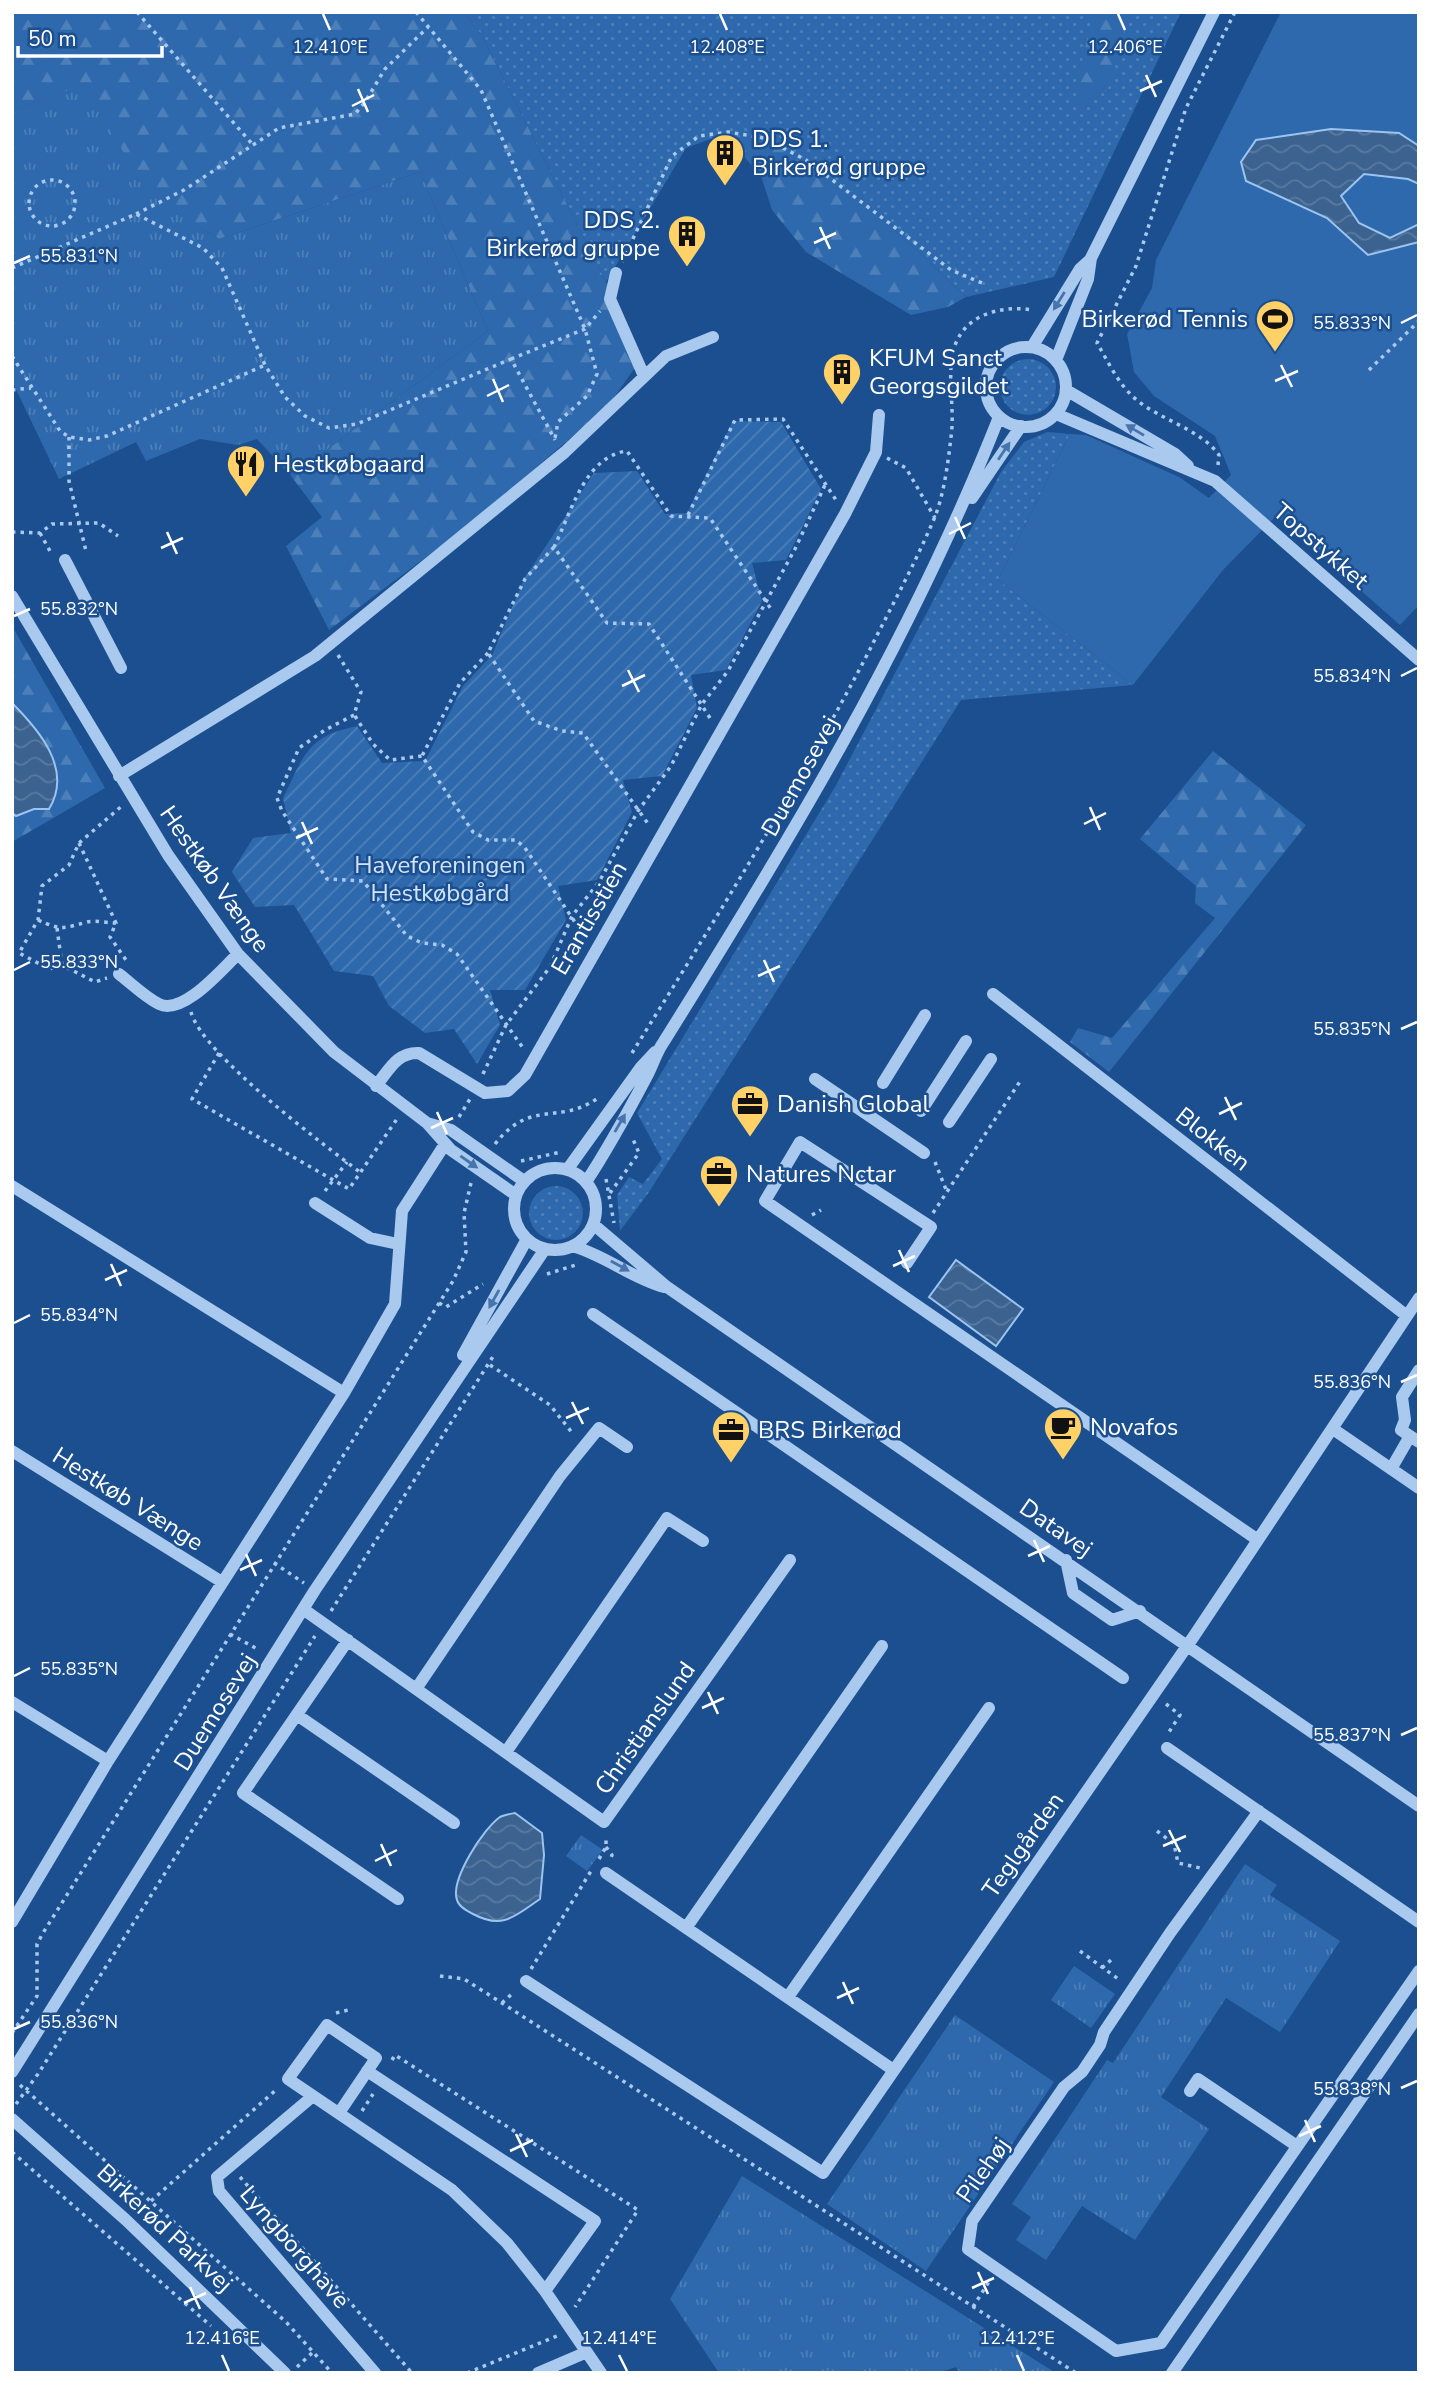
<svg xmlns="http://www.w3.org/2000/svg" width="1431" height="2385" font-family="'Nunito Sans',sans-serif">
<style>
.grass{fill:url(#grass-dots)}
.forest{fill:url(#forest-firs)}
.park{fill:url(#park-tufts)}
.garden{fill:url(#garden-furrows)}
.pitch{fill:#2e69ad}
.water{fill:url(#water-waves);stroke:#9cc4f0;stroke-width:2}
.lines{fill:none;stroke-linecap:round;stroke-linejoin:round}
.path{stroke:#a9c9ee;stroke-width:3.5;stroke-dasharray:3.5 5;stroke-linecap:butt}
.minor{stroke:#a9c9ee;stroke-width:12}
.oneway{fill:#4674ac}
.ticks{fill:none;stroke:#fff;stroke-width:2.5}
.labels{text-anchor:middle;stroke-width:5;stroke-linejoin:round;paint-order:stroke}
.poi-label{font-size:24px;fill:#fff;stroke:#1b4f8f;text-anchor:start}
.street-label{font-size:24px;fill:#fff;stroke:#1b4f8f}
.park-label{font-size:24px;fill:#cfe3fa;stroke:#1b4f8f}
.ticks-label{font-size:18px;text-anchor:middle;fill:#fff;stroke:#1b4f8f;stroke-width:5;stroke-linejoin:round;paint-order:stroke}
</style>
<defs>
<pattern id="grass-dots" width="8" height="8" patternUnits="userSpaceOnUse" patternTransform="scale(1.75)"><rect width="8" height="8" fill="#2e69ad"/><path d="M2 2h.1M6 6h.1" fill="none" stroke="#4d80b9" stroke-width="1.8" stroke-linecap="round"/></pattern>
<pattern id="forest-firs" width="22" height="20" patternUnits="userSpaceOnUse" patternTransform="scale(1.75)"><rect width="22" height="20" fill="#2e69ad"/><path d="M5 1l3.5 6h-7zM16 11l3.5 6h-7z" fill="#4d80b9"/></pattern>
<pattern id="park-tufts" width="24" height="20" patternUnits="userSpaceOnUse" patternTransform="scale(1.75)"><rect width="24" height="20" fill="#2e69ad"/><path d="M3 7l-1-3M5 7V3M7 7l1-3M15 17l-1-3M17 17v-4M19 17l1-3" fill="none" stroke="#4d80b9"/></pattern>
<pattern id="garden-furrows" width="10" height="10" patternUnits="userSpaceOnUse" patternTransform="scale(1.75)"><rect width="10" height="10" fill="#2e69ad"/><path d="M-1 1l2-2M0 10L10 0M9 11l2-2" fill="none" stroke="#4d80b9"/></pattern>
<pattern id="water-waves" width="16" height="10" patternUnits="userSpaceOnUse" patternTransform="scale(1.75)"><rect width="16" height="10" fill="#3c6290"/><path d="M0 5q4-4 8 0t8 0" fill="none" stroke="#597aa1"/></pattern>
</defs>
<rect width="100%" height="100%" fill="#1b4f8f"/>
<!-- grass -->
<path class="grass" d="M 464,12 L 1181,12 L 1054,277 L 966,297 L 861,198 L 724,134 L 686,148 L 606,282 L 481,34 Z
M1000 387a28 28 0 1 1 56 0a28 28 0 1 1-56 0Z
M 1047,432 L 1070,434 L 998,580 L 1133,685 L 961,700 L 649,1192 L 620,1231 L 617,1195 L 629,1177 L 643,1184 L 662,1159 L 637,1113 L 835,787 L 1001,472 L 1024,442 Z
M529 1213a27 27 0 1 1 54 0a27 27 0 1 1-54 0Z"/>
<!-- forest -->
<path class="forest" d="M 12,12 L 464,12 L 481,34 L 606,282 L 641,359 L 608,406 L 466,527 L 329,630 L 286,546 L 322,517 L 291,476 L 488,331 L 420,172 L 219,239 L 148,195 L 84,86 L 12,110 Z
M 1094,12 L 1130,12 L 1108,89 L 1076,113 L 1076,85 Z
M 724,134 L 783,145 L 861,198 L 966,297 L 948,307 L 911,315 L 806,252 L 772,210 L 761,176 Z
M 12,626 L 105,788 L 12,842 Z
M 1213,751 L 1306,825 L 1109,1072 L 1070,1042 L 1078,1028 L 1112,1038 L 1215,918 L 1195,903 L 1196,886 L 1140,839 Z"/>
<!-- park -->
<path class="park" d="M 84,85 L 148,194 L 219,239 L 420,172 L 488,331 L 291,476 L 257,439 L 238,445 L 200,439 L 146,461 L 136,442 L 59,479 L 12,381 L 12,110 Z
M 581,1835 L 603,1850 L 587,1871 L 566,1856 Z
M 1245,1864 L 1277,1885 L 1270,1895 L 1340,1941 L 1280,2032 L 1226,1998 L 1161,2097 L 1209,2129 L 1135,2240 L 1082,2206 L 1046,2260 L 1016,2240 L 1031,2217 L 1012,2204 L 1107,2060 L 1113,2063 Z
M 1074,1966 L 1115,1994 L 1091,2028 L 1051,2000 Z
M 955,2015 L 1054,2082 L 926,2271 L 827,2204 Z
M 742,2176 L 1056,2373 L 959,2373 L 956,2367 L 937,2373 L 719,2373 L 670,2299 Z"/>
<!-- garden -->
<path class="garden" d="M 733,421 L 781,422 L 821,489 L 786,560 L 752,563 L 762,601 L 726,670 L 691,675 L 697,708 L 662,776 L 623,780 L 632,812 L 597,880 L 558,886 L 566,920 L 525,990 L 490,990 L 500,1025 L 477,1064 L 454,1029 L 425,1033 L 389,1006 L 373,976 L 334,971 L 294,905 L 255,907 L 232,872 L 253,838 L 291,833 L 283,798 C 305,754 306,737 357,726 L 382,763 L 425,761 L 463,686 L 492,655 L 524,579 L 594,473 L 637,471 L 665,514 L 687,513 Z"/>
<!-- pitch -->
<path class="pitch" d="M 1281,12 L 1419,12 L 1419,605 L 1400,625 L 1276,516 L 1223,570 L 1133,685 L 998,580 L 1070,434 L 1086,435 L 1179,477 L 1209,498 L 1231,475 L 1215,436 L 1154,396 L 1134,372 L 1127,334 L 1152,288 L 1156,260 Z"/>
<!-- water -->
<path class="water" d="M 1331,129 L 1399,133 L 1419,146 L 1419,184 L 1408,179 L 1364,174 L 1341,196 L 1359,223 L 1390,238 L 1419,224 L 1419,242 L 1368,255 L 1327,218 L 1246,181 L 1241,162 L 1256,140 Z
M 12,703 C 40,731 73,770 49,809 L 34,809 L 16,816 L 12,813 Z
M 956,1260 L 1023,1309 L 996,1346 L 929,1297 Z
M 515,1813 L 542,1833 L 544,1855 L 540,1899 C 515,1916 503,1930 473,1914 C 467,1911 459,1907 457,1900 C 450,1880 483,1829 500,1817 C 504,1815 510,1814 515,1813 Z"/>
<g class="lines">
<!-- path -->
<path class="path" d="M 137,12 L 253,145
M 416,12 L 481,90 L 585,329 L 597,374 L 587,396 L 558,422 L 555,438
M29 203a23 23 0 1 1 46 0a23 23 0 1 1-46 0Z
M 136,214 L 184,190 L 279,128 L 355,114 L 365,102 L 385,69 L 428,27
M 622,262 L 672,156 L 699,136 L 728,132 L 764,138 L 806,160 L 951,270 L 982,283
M 12,268 L 136,214 L 203,248 L 222,268 L 265,365 L 285,397 L 305,416 L 329,428 L 357,424 L 511,359 L 555,440
M 12,356 L 60,431 L 69,437 L 89,440 L 107,436 L 265,365
M 511,359 L 585,329 L 600,311
M 1369,370 L 1419,321
M 12,390 L 31,388
M 69,437 L 69,481 L 86,551
M 887,458 L 906,468 L 935,518
M 1218,465 L 1219,455 C 1200,429 1163,421 1138,401 C 1119,386 1109,363 1097,343 L 1136,266 L 1186,108 L 1235,12
M 688,515 L 735,420 L 783,419 L 836,500
M 12,532 L 40,533 L 52,524 L 99,523 L 118,536
M 40,533 L 51,553
M 554,547 L 525,579 L 488,653 L 534,721 L 562,731 L 583,733 L 649,825
M 488,653 L 460,683 L 422,756 L 473,832 L 488,840 L 516,840 L 525,848 L 585,937
M 338,655 L 361,692 L 354,715
M 354,715 L 325,730 L 299,748 L 277,798 L 282,811 L 327,879 L 363,881 L 407,936 L 422,943 L 442,945 L 457,954 L 523,1048
M 355,716 L 373,744 L 390,760 L 422,756
M 710,718 L 649,624 L 607,623 L 554,547 C 571,513 585,456 627,451 L 671,516 L 710,518 L 773,612
M 79,843 L 116,923 L 110,937 L 126,960
M 38,920 C 62,931 64,928 87,922 C 95,920 107,923 116,923
M 57,928 L 62,965 L 95,982 L 107,978
M 62,965 L 49,969 L 19,953 L 38,920 L 42,886 L 69,865 L 79,843 L 123,805
M 191,1012 C 202,1054 323,1144 361,1173
M 219,1053 L 192,1099 L 349,1189 L 397,1119
M 632,1053 C 713,923 795,792 866,657 C 889,611 914,566 934,519 C 944,495 948,463 951,437 C 955,409 947,379 953,352 C 962,314 1001,305 1033,310
M 483,1074 L 506,1025 L 550,967 L 572,916 L 599,882 L 638,811 L 671,766 L 702,704 L 728,671 L 795,549 L 825,485
M 459,1117 L 470,1099
M 495,1144 C 531,1098 558,1126 598,1098
M 521,1161 L 561,1152
M 935,1162 L 947,1192
M 606,1179 L 614,1223
M 325,1191 L 347,1162
M 610,1193 L 639,1153 L 632,1137
M 933,1213 L 1021,1080
M 812,1215 L 821,1210
M 547,1274 L 579,1264
M 439,1303 L 446,1307 L 483,1284
M 490,1365 L 550,1405 L 574,1435
M 274,1563 L 304,1583
M 331,1611 L 494,1355
M 230,1634 L 259,1650
M 1166,1704 L 1180,1715 L 1169,1732
M 1157,1831 L 1174,1844 L 1178,1863 L 1200,1868
M 606,1847 L 612,1855 L 610,1861
M 599,1859 L 606,1847 L 606,1838
M 1080,1951 L 1121,1981
M 1102,1968 L 1111,1960
M 531,1969 L 591,1871
M 440,1976 L 464,1979 L 502,2003 L 1076,2373
M 502,2003 L 514,1992
M 336,2013 L 352,2009
M 12,2033 L 37,1996 L 37,1944 L 43,1933 L 453,1281 L 466,1252 L 464,1213 L 471,1183
M 392,2060 L 395,2055 L 638,2210 L 575,2307
M 20,2085 L 286,2322 L 332,2373
M 16,2104 L 38,2074 L 315,1636
M 362,2111 L 373,2094
M 12,2152 L 211,2326
M 240,2177 L 412,2373
M 151,2201 L 277,2089
M 973,2307 L 990,2280
M 297,2367 L 313,2352
M 467,2373 L 557,2336"/>
<!-- minor -->
<path class="minor" d="M 616,273 L 610,299 L 644,376
M 1032,347 L 1080,269 L 1091,259
M986 387a40 40 0 1 1 80 0a40 40 0 1 1-80 0Z
M 1056,360 L 1088,279 L 1091,258 L 1214,12
M 1066,390 L 1175,454 L 1188,466
M 1056,414 L 1215,481 L 1419,660
M 972,498 L 1021,426
M 65,560 L 121,668
M 12,596 L 168,855 L 238,954 L 334,1052 L 427,1123 L 451,1150 L 516,1195
M 119,776 L 315,656 L 565,452 L 666,356 L 713,337
M 119,974 C 132,984 145,997 159,1004 C 183,1016 222,969 238,954
M 993,994 L 1407,1316
M 815,1079 L 924,1153
M 883,1083 L 925,1015
M 376,1086 C 389,1070 397,1052 419,1053 L 485,1093 L 508,1091 L 525,1075 L 845,514 L 876,452 L 879,415
M 921,1111 L 966,1041
M 949,1122 L 991,1059
M 427,1123 L 451,1130 L 524,1181
M514 1209a41 41 0 1 1 82 0a41 41 0 1 1-82 0Z
M 567,1170 L 641,1067 L 655,1052
M 586,1182 C 608,1149 628,1112 647,1076 C 653,1065 656,1053 663,1043 C 790,840 911,640 999,417
M 12,1186 L 344,1393
M 315,1203 L 370,1238 L 398,1244
M 593,1224 L 667,1287 L 1419,1806
M 572,1246 C 605,1255 631,1278 664,1287
M 907,1263 L 931,1227 L 800,1142 L 765,1201 L 1258,1540
M 593,1314 L 1123,1678
M 463,1355 L 527,1239
M 1419,1370 L 1402,1397 L 1405,1420 L 1401,1430 L 1419,1442
M 1333,1429 L 1419,1488
M 12,1451 L 222,1582
M 1391,1469 L 1410,1436
M 1066,1560 L 1073,1593 L 1112,1620 L 1140,1611
M 303,1609 L 604,1822 L 790,1560
M 348,1640 L 243,1793 L 398,1899
M 416,1689 L 560,1476 L 599,1428 L 627,1447
M 12,1702 L 108,1761
M 297,1715 L 454,1823
M 1167,1748 L 1419,1922
M 506,1752 L 667,1518 L 703,1541
M 1259,1811 L 1170,1933 L 1104,2032 L 1100,2045 L 1082,2072 L 1064,2087 L 972,2221 L 968,2249 L 1116,2351 L 1161,2343 L 1419,1971
M 606,1873 L 892,2069
M 12,1922 L 108,1761 L 344,1393 L 395,1304 L 402,1211 L 445,1144
M 686,1928 L 882,1646
M 526,1981 L 823,2173 L 1194,1636 L 1419,1298
M 788,1997 L 989,1708
M 367,2071 L 595,2221 L 545,2291
M 12,2072 L 315,1590 L 545,1249
M 1190,2091 L 1198,2079 L 1297,2146
M 313,2096 L 217,2177 L 219,2191 L 375,2373
M 339,2113 L 376,2058 L 327,2025 L 288,2079 L 452,2190 L 507,2243 L 545,2291 L 601,2373
M 12,2119 L 126,2220 L 285,2373
M 538,2373 L 587,2352
M 1172,2373 L 1419,2014"/>
</g>
<!-- one-way arrows -->
<defs><path id="oneway-solid" d="M-6-.8H1V-3.2L6.5 0L1 3.2V.8H-6Z" transform="scale(1.75)"/></defs>
<g class="oneway">
<use href="#oneway-solid" transform="translate(1059 301) rotate(122)"/>
<use href="#oneway-solid" transform="translate(1135 430) rotate(-149)"/>
<use href="#oneway-solid" transform="translate(1004 451) rotate(-56)"/>
<use href="#oneway-solid" transform="translate(620 1123) rotate(-60)"/>
<use href="#oneway-solid" transform="translate(469 1162) rotate(35)"/>
<use href="#oneway-solid" transform="translate(620 1266) rotate(29)"/>
<use href="#oneway-solid" transform="translate(494 1299) rotate(119)"/>
</g>
<!-- ticks -->
<path class="ticks" d="M 323,14 L 330,30M 720,14 L 727,30M 1118,14 L 1125,30M 1146,75 L 1156,97M 358,89 L 368,112M 1140,91 L 1162,81M 352,106 L 374,95M 820,227 L 830,249M 814,243 L 836,233M 14,263 L 30,256M 1401,323 L 1417,315M 1281,365 L 1292,387M 493,379 L 503,402M 1275,381 L 1298,371M 487,396 L 509,385M 955,517 L 965,539M 167,532 L 177,554M 949,534 L 971,523M 161,548 L 183,538M 14,616 L 30,609M 628,670 L 639,692M 1401,676 L 1417,668M 622,686 L 645,675M 1090,807 L 1100,830M 302,822 L 312,844M 1084,824 L 1106,813M 296,838 L 318,828M 764,960 L 774,982M 14,970 L 30,962M 758,976 L 780,966M 1401,1029 L 1417,1022M 1225,1097 L 1236,1120M 437,1112 L 447,1134M 1219,1114 L 1242,1103M 431,1128 L 453,1118M 899,1250 L 909,1272M 111,1264 L 121,1286M 893,1266 L 915,1256M 105,1280 L 127,1270M 14,1323 L 30,1315M 1401,1382 L 1417,1375M 572,1402 L 583,1424M 566,1418 L 589,1408M 1034,1540 L 1044,1562M 246,1554 L 256,1576M 1028,1556 L 1050,1546M 240,1570 L 262,1560M 14,1676 L 30,1668M 708,1692 L 718,1714M 702,1708 L 724,1698M 1401,1735 L 1417,1728M 1169,1830 L 1180,1852M 381,1844 L 391,1866M 1163,1846 L 1186,1836M 375,1861 L 397,1850M 843,1982 L 853,2004M 837,1998 L 859,1988M 14,2029 L 30,2022M 1401,2088 L 1417,2081M 1305,2120 L 1315,2142M 516,2134 L 527,2157M 1299,2136 L 1321,2126M 510,2151 L 533,2140M 978,2272 L 988,2294M 190,2287 L 200,2309M 972,2288 L 994,2278M 184,2303 L 206,2293M 222,2355 L 229,2371M 619,2355 L 627,2371M 1017,2355 L 1024,2371"/>
<!-- icons -->
<defs>
<g id="building-pin" transform="scale(2.0125)"><path d="M0 17L-7.5 6A9.5 9.5 0 1 1 7.5 6Z" fill="#ffd166" stroke="#1b4f8f"/><path d="M-4-6H4V6H1V3H-1V6H-4ZM-2.5-4.3h1.7v1.8h-1.7ZM.8-4.3h1.7v1.8H.8ZM-2.5-1h1.7V.8h-1.7ZM.8-1h1.7V.8H.8Z" fill="#111"/></g>
<g id="stadium-pin" transform="scale(2.0125)"><path d="M0 17L-7.5 6A9.5 9.5 0 1 1 7.5 6Z" fill="#ffd166" stroke="#1b4f8f"/><path d="M0-5a6.5 5 0 1 0 0 10a6.5 5 0 1 0 0-10ZM-3.5-1.8h7v3.6h-7Z" fill="#111"/></g>
<g id="restaurant-pin" transform="scale(2.0125)"><path d="M0 17L-7.5 6A9.5 9.5 0 1 1 7.5 6Z" fill="#ffd166" stroke="#1b4f8f"/><path d="M-5-6h1v4h1v-4h1v4h1v-4h1v5L-1.5 .5V6h-2V.5L-5-1ZM5-6V6H3V1.5H1.5Q1.5-4 5-6Z" fill="#111"/></g>
<g id="office-pin" transform="scale(2.0125)"><path d="M0 17L-7.5 6A9.5 9.5 0 1 1 7.5 6Z" fill="#ffd166" stroke="#1b4f8f"/><path d="M-6-3h4V-5.5h4V-3h4V5H-6ZM-1-4.5V-3h2v-1.5ZM-6 0V1H6V0Z" fill="#111"/></g>
<g id="cafe-pin" transform="scale(2.0125)"><path d="M0 17L-7.5 6A9.5 9.5 0 1 1 7.5 6Z" fill="#ffd166" stroke="#1b4f8f"/><path d="M-5.5-4.5H6V0H3Q3 3.5 0 3.5H-2.5Q-5.5 3.5-5.5 0ZM3-3.2v2h1.7v-2ZM-6 4.5H4V6H-6Z" fill="#111"/></g>
</defs>
<g fill-rule="evenodd">
<use href="#building-pin" x="725" y="153"/>
<use href="#building-pin" x="687" y="234"/>
<use href="#stadium-pin" x="1275" y="319"/>
<use href="#building-pin" x="842" y="372"/>
<use href="#restaurant-pin" x="246" y="464"/>
<use href="#office-pin" x="750" y="1104"/>
<use href="#office-pin" x="719" y="1174"/>
<use href="#cafe-pin" x="1063" y="1427"/>
<use href="#office-pin" x="731" y="1430"/>
</g>
<g class="labels">
<!-- poi labels -->
<g class="poi-label">
<text x="752" y="147">DDS 1.<tspan x="752" dy="28">Birkerød gruppe</tspan></text>
<text x="660" y="228" text-anchor="end">DDS 2.<tspan x="660" dy="28">Birkerød gruppe</tspan></text>
<text x="1248" y="327" text-anchor="end">Birkerød Tennis</text>
<text x="869" y="366">KFUM Sanct<tspan x="869" dy="28">Georgsgildet</tspan></text>
<text x="273" y="472">Hestkøbgaard</text>
<text x="777" y="1112">Danish Global</text>
<text x="746" y="1182">Natures Nctar</text>
<text x="1090" y="1435">Novafos</text>
<text x="758" y="1438">BRS Birkerød</text>
</g>
<!-- street labels -->
<g class="street-label">
<text transform="translate(1321 546) rotate(41)" y="8">Topstykket</text>
<text transform="translate(800 776) rotate(-61)" y="8">Duemosevej</text>
<text transform="translate(215 879) rotate(55)" y="8">Hestkøb Vænge</text>
<text transform="translate(589 918) rotate(-60)" y="8">Erantisstien</text>
<text transform="translate(1213 1139) rotate(38)" y="8">Blokken</text>
<text transform="translate(128 1499) rotate(32)" y="8">Hestkøb Vænge</text>
<text transform="translate(1056 1528) rotate(35)" y="8">Datavej</text>
<text transform="translate(215 1712) rotate(-58)" y="8">Duemosevej</text>
<text transform="translate(645 1728) rotate(-55)" y="8">Christianslund</text>
<text transform="translate(1023 1845) rotate(-55)" y="8">Teglgården</text>
<text transform="translate(983 2170) rotate(-55)" y="8">Pilehøj</text>
<text transform="translate(165 2228) rotate(43)" y="8">Birkerød Parkvej</text>
<text transform="translate(295 2247) rotate(49)" y="8">Lyngborghave</text>
</g>
<!-- park labels -->
<g class="park-label">
<text x="440" y="873">Haveforeningen<tspan x="440" dy="28">Hestkøbgård</tspan></text>
</g>
</g>
<g class="ticks-label">
<text x="330" y="53">12.410°E</text>
<text x="727" y="53">12.408°E</text>
<text x="1125" y="53">12.406°E</text>
<text x="79" y="262">55.831°N</text>
<text x="1352" y="329">55.833°N</text>
<text x="79" y="615">55.832°N</text>
<text x="1352" y="682">55.834°N</text>
<text x="79" y="968">55.833°N</text>
<text x="1352" y="1035">55.835°N</text>
<text x="79" y="1321">55.834°N</text>
<text x="1352" y="1388">55.836°N</text>
<text x="79" y="1675">55.835°N</text>
<text x="1352" y="1741">55.837°N</text>
<text x="79" y="2028">55.836°N</text>
<text x="1352" y="2095">55.838°N</text>
<text x="222" y="2344">12.416°E</text>
<text x="619" y="2344">12.414°E</text>
<text x="1017" y="2344">12.412°E</text>
</g>
<!-- border -->
<rect width="1431" height="2385" fill="none" stroke="#ffffff" stroke-width="28"/>
<!-- scale -->
<path d="M18 46v10h144v-10" fill="none" stroke="#ffffff" stroke-width="3.5"/>
<text x="28" y="46" font-size="21" fill="#ffffff" stroke="#1b4f8f" stroke-width="5" paint-order="stroke">50 m</text>
</svg>
